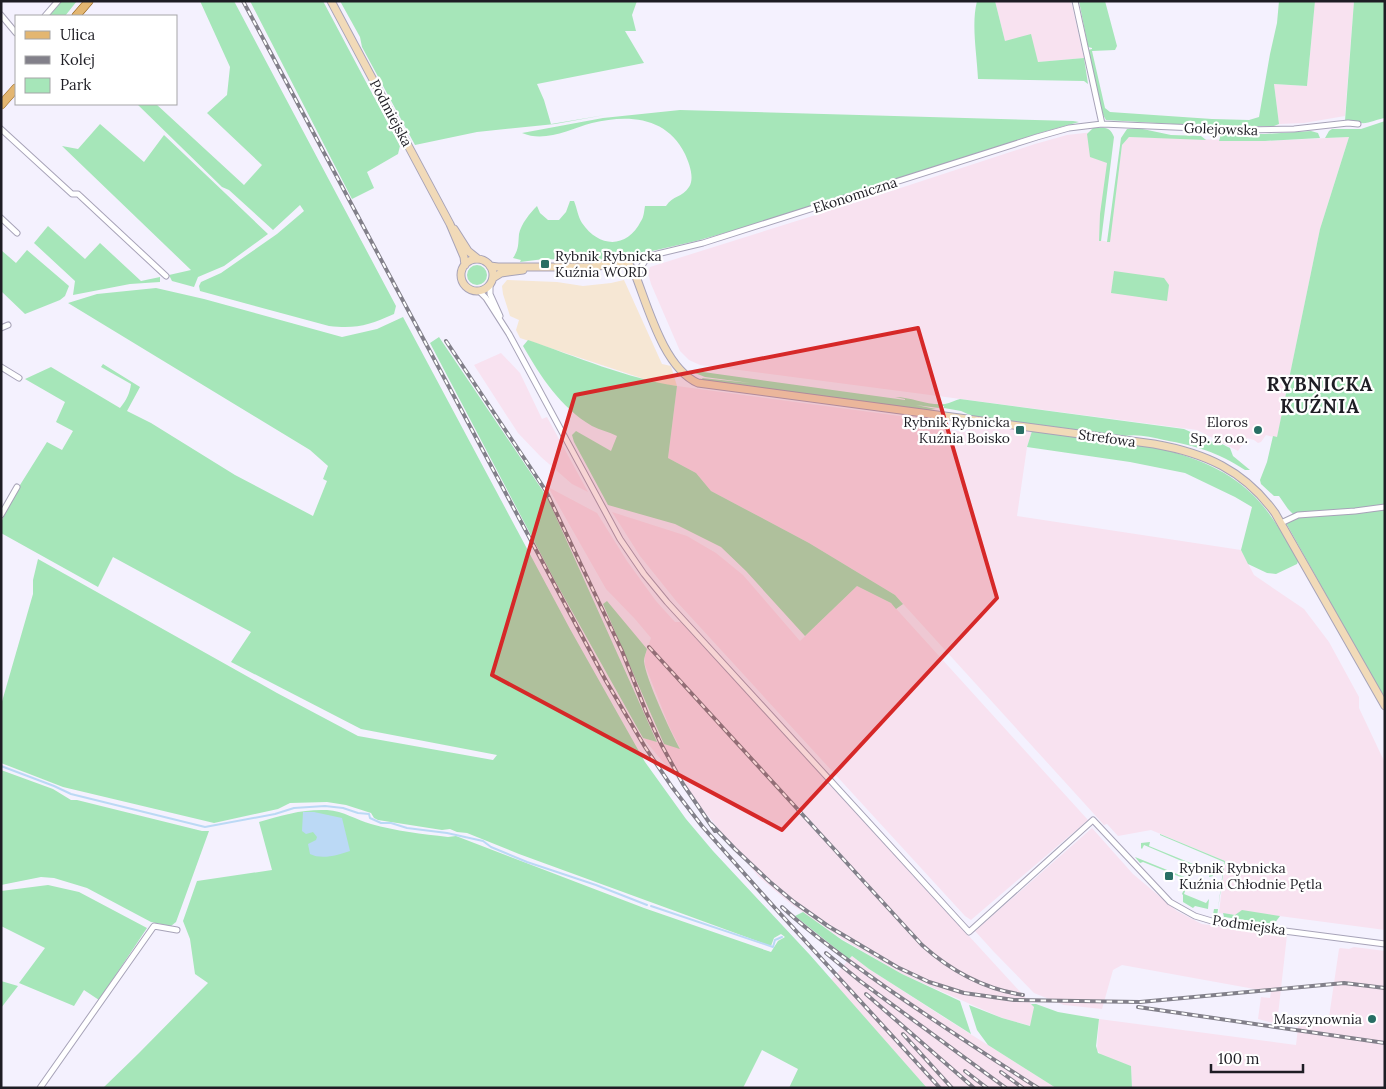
<svg xmlns="http://www.w3.org/2000/svg" width="1386" height="1089" font-family="Lora,serif">
<style>
.commercial{fill:#f6e7d4}
.industrial{fill:#f8e2f0}
.green{fill:#a6e6b9}
.water{fill:#bbd9f5}
.lines{fill:none;stroke-linecap:round;stroke-linejoin:round}
.stream{stroke:#bbd9f5;stroke-width:2}
.street-casing{stroke:#a7a3b8;stroke-width:7}
.secondary-casing{stroke:#a7a3b8;stroke-width:9}
.primary-casing{stroke:#926118;stroke-width:9}
.street{stroke:#fff;stroke-width:5}
.secondary{stroke:#f1dab8;stroke-width:7}
.primary{stroke:#e3b671;stroke-width:8}
.rail-casing{stroke:#82808a;stroke-width:4}
.rail{stroke:#fff;stroke-width:2;stroke-dasharray:5.5;stroke-linecap:butt}
.marked{fill:#d62828;fill-opacity:0.2;stroke:#d62828;stroke-width:4;stroke-linejoin:round}
.poi-dot{fill:#276e64;stroke:#fff;stroke-width:2}
.labels{text-anchor:middle;stroke-width:4.5;stroke-linejoin:round;paint-order:stroke}
.street-label{font-size:14px;fill:#1e1d24;stroke:#fff}
.poi-label{font-size:14px;fill:#1e1d24;stroke:#fff;text-anchor:end}
.district-label{font-size:19px;font-weight:bold;letter-spacing:1px;fill:#1e1d24;stroke:#fff}
</style>
<rect width="100%" height="100%" fill="#f4f1fe"/>
<!-- commercial -->
<path class="commercial" d="M 507,280 L 557,282 L 583,286 L 611,283 L 624,280 L 662,364 L 671,366 L 677,386 L 661,384 L 635,376 L 520,338 L 516,330 L 519,320 L 510,316 L 503,294 L 502,286 Z"/>
<!-- industrial -->
<path class="industrial" d="M 995,1 L 1071,1 L 1084,58 L 1038,62 L 1005,41 Z
M 1315,1 L 1354,1 L 1345,116 L 1304,123 L 1279,124 L 1274,84 L 1307,86 Z
M 1102,131 L 1112,142 L 1099,240 L 1109,242 L 1122,145 L 1129,137 L 1265,141 L 1349,137 L 1320,229 L 1277,438 L 1266,435 L 1261,442 L 1258,443 L 1254,440 L 1247,438 L 1238,451 L 1197,430 L 700,365 L 689,360 L 680,351 L 651,284 L 648,273 L 650,267 L 870,198 L 1035,144 L 1067,135 Z
M 501,353 L 520,373 L 542,419 L 547,417 L 588,492 L 572,484 L 541,457 L 518,433 L 474,365 Z
M 677,386 L 945,422 L 950,430 L 965,432 L 971,425 L 1032,431 L 1027,447 L 1017,516 L 1241,550 L 1254,575 L 1304,609 L 1329,642 L 1359,697 L 1359,708 L 1385,763 L 1385,930 L 1242,911 L 1235,915 L 1219,913 L 1225,861 L 1151,830 L 1118,836 L 1107,824 L 1104,825 L 895,595 L 809,543 L 711,491 L 696,473 L 668,458 Z
M 548,487 L 597,513 L 627,561 L 656,601 L 675,622 L 681,622 L 1034,1007 L 1031,1026 L 1002,1018 L 902,974 L 842,939 L 791,904 L 759,877 L 643,738 L 680,748 L 669,726 L 645,665 L 645,656 L 651,638 L 635,619 L 606,589 Z
M 612,512 L 687,536 L 716,553 L 743,575 L 800,641 L 857,586 L 891,603 L 1088,820 L 971,920 L 965,916 L 677,602 L 640,556 Z
M 1092,828 L 1133,874 L 1177,911 L 1202,924 L 1287,935 L 1277,1024 L 1258,1019 L 1261,997 L 1270,998 L 1271,992 L 1122,965 L 1113,970 L 1102,1009 L 1064,1005 L 1034,993 L 994,952 L 975,931 Z
M 1354,947 L 1385,951 L 1385,1088 L 1132,1088 L 1131,1066 L 1102,1056 L 1097,1050 L 1099,1019 L 1296,1045 L 1298,1028 L 1296,1020 L 1301,1017 L 1305,1017 L 1308,1021 L 1328,1024 L 1339,949 L 1340,948 L 1349,949 Z
M 852,956 L 869,969 L 945,1018 L 1056,1088 L 927,1088 L 831,980 Z"/>
<!-- green -->
<path class="green" d="M 62,1 L 77,1 L 65,16 L 49,16 Z
M 200,1 L 234,1 L 396,306 L 394,314 C 369,325 357,329 329,326 L 200,291 L 199,286 L 201,282 L 221,273 L 277,234 L 304,211 L 300,205 L 273,230 L 229,190 L 222,187 L 137,104 L 156,104 L 244,185 L 262,165 L 207,113 L 227,95 L 230,67 Z
M 250,1 L 323,1 L 400,146 L 398,154 L 367,172 L 374,188 L 352,199 Z
M 340,1 L 637,1 L 632,15 L 636,31 L 625,31 L 644,63 L 537,84 L 544,100 L 551,124 L 605,115 L 555,124 L 477,132 L 415,145 L 362,47 L 360,37 Z
M 977,1 L 995,1 L 1005,41 L 1031,34 L 1038,62 L 1084,58 L 1088,84 L 1084,81 L 978,79 C 977,54 971,25 977,1 Z
M 1079,1 L 1105,1 L 1117,46 L 1115,50 L 1092,51 L 1105,108 L 1110,112 L 1212,119 L 1249,120 L 1259,117 L 1270,54 L 1277,23 L 1279,1 L 1315,1 L 1307,86 L 1274,84 L 1279,124 L 1274,126 L 1224,127 L 1106,120 L 1102,113 L 1088,50 L 1092,49 L 1092,48 L 1088,47 Z
M 1354,1 L 1385,1 L 1385,118 C 1377,119 1368,124 1361,123 C 1353,122 1354,120 1345,121 Z
M 680,110 L 1073,121 L 1079,122 L 1043,132 L 735,230 L 696,241 L 617,259 L 615,257 L 595,261 L 544,259 L 520,262 L 521,260 L 513,258 C 519,249 518,245 519,234 C 521,224 530,213 537,206 L 540,213 L 548,220 L 559,220 L 566,212 L 570,201 L 574,201 C 577,208 578,217 582,223 C 599,248 627,249 641,221 C 644,217 644,211 645,206 L 666,206 C 673,195 682,198 689,187 C 695,178 689,163 685,154 C 667,117 629,114 592,123 C 570,129 545,143 522,133 L 603,118 Z
M 1385,121 L 1385,700 L 1286,523 L 1297,518 L 1288,509 L 1279,496 L 1274,496 L 1261,484 L 1260,480 L 1267,462 L 1273,436 L 1277,437 L 1320,229 L 1349,137 L 1325,138 L 1329,131 L 1332,129 L 1361,129 Z
M 100,124 L 144,162 L 164,135 L 268,234 L 224,266 L 198,277 L 194,287 L 172,281 L 169,275 L 191,270 L 62,146 L 78,149 Z
M 1093,128 C 1103,127 1110,126 1114,137 L 1101,241 L 1099,241 L 1100,214 L 1107,163 L 1090,157 L 1087,134 Z
M 1138,128 L 1171,135 L 1201,136 L 1206,140 L 1129,137 L 1122,145 L 1110,242 L 1107,242 L 1121,138 L 1127,129 Z
M 1311,131 L 1318,133 L 1320,138 L 1265,141 L 1219,141 L 1221,134 L 1265,134 Z
M 48,226 L 85,259 L 100,243 L 141,281 L 160,277 L 160,282 L 130,284 L 73,295 L 75,281 L 34,243 Z
M 1,250 L 16,263 L 27,250 L 69,286 L 65,296 L 60,300 L 25,314 L 1,291 Z
M467 275a10 10 0 1 1 20 0a10 10 0 1 1-20 0Z
M 1114,271 L 1164,278 L 1169,285 L 1167,301 L 1111,293 Z
M 156,288 L 204,299 L 342,337 L 377,329 L 403,317 L 570,629 L 645,762 L 686,819 L 713,851 L 810,955 L 927,1088 L 789,1088 L 798,1069 L 762,1050 L 743,1088 L 103,1088 L 139,1053 L 208,983 L 195,974 L 190,939 L 183,921 L 197,881 L 272,870 L 259,822 C 282,815 303,809 327,810 C 344,811 356,820 371,824 C 396,831 422,834 448,837 L 456,836 L 644,908 L 771,952 L 778,941 L 785,937 L 781,934 L 774,938 L 771,946 L 519,854 L 467,833 L 457,832 L 450,829 L 442,830 L 378,820 L 374,818 L 371,813 L 346,805 L 327,802 L 290,803 L 278,809 L 214,823 L 63,787 L 1,763 L 1,705 L 33,594 L 33,580 L 38,559 L 277,693 L 358,736 L 493,760 L 497,755 L 361,729 L 231,662 L 251,632 L 113,557 L 98,587 L 1,533 L 1,522 L 20,485 L 47,442 L 62,450 L 73,431 L 56,422 L 65,402 L 25,379 L 51,367 L 120,408 C 126,401 130,393 131,384 L 101,367 L 103,364 L 140,387 L 127,411 L 151,423 L 235,475 L 313,516 L 327,481 L 323,479 L 328,466 L 310,450 L 68,303 L 97,294 Z
M 439,337 L 547,497 L 657,742 L 643,738 L 555,581 L 430,343 Z
M 528,340 C 574,356 629,379 677,386 L 668,458 L 696,473 L 711,491 L 809,543 L 895,595 L 903,604 L 896,609 L 891,603 L 857,586 L 805,636 L 746,571 L 721,547 L 675,524 L 608,505 L 574,442 L 572,435 L 576,431 L 611,451 L 617,436 C 609,432 600,430 592,426 C 560,407 541,377 523,346 Z
M 696,371 L 905,400 L 905,399 L 895,397 C 912,397 928,406 945,404 C 950,403 956,400 960,399 L 1184,429 L 1219,445 L 1216,441 L 1230,448 L 1233,456 L 1250,470 L 1245,470 C 1217,452 1197,446 1164,440 C 1151,437 1138,434 1125,436 L 972,416 L 961,411 L 944,408 L 944,406 L 939,406 L 939,408 L 916,405 L 936,409 L 928,410 L 709,381 L 703,380 L 702,378 L 750,383 L 705,377 L 695,373 Z
M 1032,431 C 1102,440 1200,442 1252,494 C 1271,512 1284,537 1299,559 L 1297,564 L 1276,574 L 1267,573 L 1248,564 L 1241,550 L 1252,507 L 1235,497 L 1185,473 L 1130,462 L 1027,447 Z
M 607,601 L 647,649 C 646,653 644,657 644,661 C 645,677 671,733 680,749 L 664,744 L 603,604 Z
M 1,770 L 53,789 L 71,800 L 77,800 L 202,831 L 209,831 L 176,922 L 171,926 L 151,922 L 87,888 L 54,878 L 41,877 L 1,885 Z
M 1160,834 L 1225,861 L 1217,916 L 1213,915 L 1214,909 L 1218,909 L 1224,862 L 1160,835 Z
M 1150,842 L 1149,846 L 1210,871 L 1212,868 L 1213,876 L 1209,877 L 1210,873 L 1144,845 L 1142,849 L 1141,848 L 1141,843 Z
M 1135,857 L 1187,878 L 1189,875 L 1190,877 L 1184,894 L 1206,903 L 1209,899 L 1208,909 L 1195,906 L 1193,908 L 1183,902 L 1183,895 L 1182,894 L 1188,880 L 1143,862 L 1140,863 Z
M 48,885 L 79,892 L 147,928 L 99,1000 L 84,990 L 74,1006 L 19,983 L 45,948 L 1,926 L 1,891 Z
M 1242,910 L 1280,916 L 1274,924 L 1224,917 L 1223,913 L 1235,915 Z
M 803,912 L 842,940 L 902,974 L 960,1001 L 971,1034 L 869,969 L 852,956 L 849,959 L 795,916 Z
M 1,981 L 18,986 L 1,1008 Z
M 1031,1004 L 1036,1004 L 1058,1012 L 1099,1019 L 1096,1046 L 1098,1053 L 1131,1066 L 1132,1088 L 1056,1088 L 988,1045 L 977,1030 L 969,1005 L 1002,1018 L 1030,1026 L 1034,1007 Z"/>
<!-- water -->
<path class="water" d="M 303,812 L 314,812 L 342,818 L 350,851 C 338,855 322,860 310,854 L 308,844 L 316,840 L 317,837 L 313,832 L 306,834 L 302,831 Z"/>
<g class="lines">
<!-- stream -->
<path class="stream" d="M 1,766 L 54,786 L 71,794 L 205,827 L 275,814 L 294,808 L 325,806 L 343,808 L 358,813 L 369,814 L 370,818 L 381,823 L 391,823 L 407,828 L 447,833 L 483,841 L 491,847 L 527,862 L 596,885 L 647,905
M 651,906 L 773,947 L 775,940 L 782,937"/>
<!-- street casing -->
<g class="street-casing">
<path id="street" d="M 1075,1 L 1102,124
M 1,15 L 16,33
M 45,16 L 58,1
M 1,129 L 72,194 L 78,194 L 166,276
M 1,218 L 17,233
M 624,262 L 703,243 L 1037,137 L 1069,128 L 1102,124 L 1244,130 L 1294,129 L 1348,123 L 1358,124
M 638,279 L 641,267 L 647,258
M 490,285 L 490,294 L 500,316
M 479,291 L 486,298 L 509,334 L 620,539 L 644,574 L 667,602 L 969,932 L 1093,820 L 1170,902 L 1195,916 L 1215,922 L 1385,944
M 1,328 L 8,325
M 1,367 L 19,378
M 1,515 L 17,487
M 1281,523 L 1298,515 L 1355,511 L 1385,507
M 40,1088 L 154,926 L 177,930"/>
</g>
<!-- secondary casing -->
<g class="secondary-casing">
<path id="secondary" d="M 331,1 L 450,224 L 464,257 L 465,265
M 454,229 L 468,251 L 478,259
M461 275a16 16 0 1 1 32 0a16 16 0 1 1-32 0Z
M 490,266 L 498,267 L 592,267 L 624,262 L 630,266 L 635,274 C 648,307 664,368 698,383 L 1154,444 C 1205,453 1244,470 1275,513 L 1385,706
M 493,278 L 501,273 L 523,270"/>
</g>
<!-- primary casing -->
<g class="primary-casing">
<path id="primary" d="M 76,16 L 89,1
M 1,105 L 16,88"/>
</g>
<!-- street -->
<use href="#street" class="street"/>
<!-- secondary -->
<use href="#secondary" class="secondary"/>
<!-- primary -->
<use href="#primary" class="primary"/>
<!-- rail casing -->
<g class="rail-casing">
<path id="rail" d="M 243,1 L 606,681 L 645,747 L 672,787 L 702,826 L 775,908 L 940,1088
M 446,341 L 546,491 L 622,651 L 647,714 L 661,744 L 683,784 L 715,831
M 649,647 L 922,945 C 951,971 984,989 1023,995
M 711,824 L 735,849 L 770,882 L 794,902 L 828,926 L 897,967 L 929,982 L 964,993 L 1014,1000 L 1140,1002 L 1344,983 L 1385,988
M 782,907 C 816,938 853,964 891,991 C 939,1024 988,1056 1038,1088
M 826,953 L 860,981 L 1006,1088
M 866,994 L 974,1088
M 1138,1007 L 1385,1043
M 903,1034 L 952,1088
M 965,1071 L 987,1088
M 1001,1072 L 1023,1088"/>
</g>
<!-- rail -->
<use href="#rail" class="rail"/>
</g>
<!-- marked area -->
<path class="marked" d="M 918,328 L 997,598 L 782,830 L 492,675 L 575,395 Z"/>
<!-- markers -->
<g class="poi-dot">
<rect x="540" y="259" width="10" height="10" rx="2.5"/>
<rect x="1015" y="425" width="10" height="10" rx="2.5"/>
<circle cx="1258" cy="430" r="5"/>
<rect x="1164" y="871" width="10" height="10" rx="2.5"/>
<circle cx="1372" cy="1019" r="5"/>
</g>
<g class="labels">
<!-- street labels -->
<g class="street-label">
<text transform="translate(391 113) rotate(62)" y="5">Podmiejska</text>
<text transform="translate(1221 129) rotate(2)" y="5">Golejowska</text>
<text transform="translate(855 195) rotate(-18)" y="5">Ekonomiczna</text>
<text transform="translate(1107 438) rotate(8)" y="5">Strefowa</text>
<text transform="translate(1249 925) rotate(8)" y="5">Podmiejska</text>
</g>
<!-- poi labels -->
<g class="poi-label">
<text x="555" y="261" text-anchor="start">Rybnik Rybnicka<tspan x="555" dy="16">Kuźnia WORD</tspan></text>
<text x="1010" y="427">Rybnik Rybnicka<tspan x="1010" dy="16">Kuźnia Boisko</tspan></text>
<text x="1248" y="427">Eloros<tspan x="1248" dy="16">Sp. z o.o.</tspan></text>
<text x="1179" y="873" text-anchor="start">Rybnik Rybnicka<tspan x="1179" dy="16">Kuźnia Chłodnie Pętla</tspan></text>
<text x="1362" y="1024">Maszynownia</text>
</g>
<!-- district labels -->
<g class="district-label">
<text x="1320" y="391">RYBNICKA<tspan x="1320" dy="22">KUŹNIA</tspan></text>
</g>
</g>
<!-- border -->
<rect width="1386" height="1089" fill="none" stroke="#1e1d24" stroke-width="5"/>
<!-- legend -->
<rect x="15" y="15" width="162" height="90" fill="#ffffff" stroke="#a5a5a7"/>
<rect x="25" y="31" width="25" height="8" fill="#e3b671" stroke="#a5a5a7"/>
<text x="60" y="40" font-size="15" fill="#1e1d24">Ulica</text>
<rect x="25" y="56" width="25" height="8" fill="#82808a" stroke="#a5a5a7"/>
<text x="60" y="65" font-size="15" fill="#1e1d24">Kolej</text>
<rect x="25" y="78" width="25" height="15" fill="#a6e6b9" stroke="#a5a5a7"/>
<text x="60" y="90" font-size="15" fill="#1e1d24">Park</text>
<!-- scale -->
<path d="M1211 1064v8h92v-8" fill="none" stroke="#1e1d24" stroke-width="2.5"/>
<text x="1218" y="1064" font-size="15" fill="#1e1d24" stroke="#ffffff" stroke-width="4" paint-order="stroke">100 m</text>
</svg>
